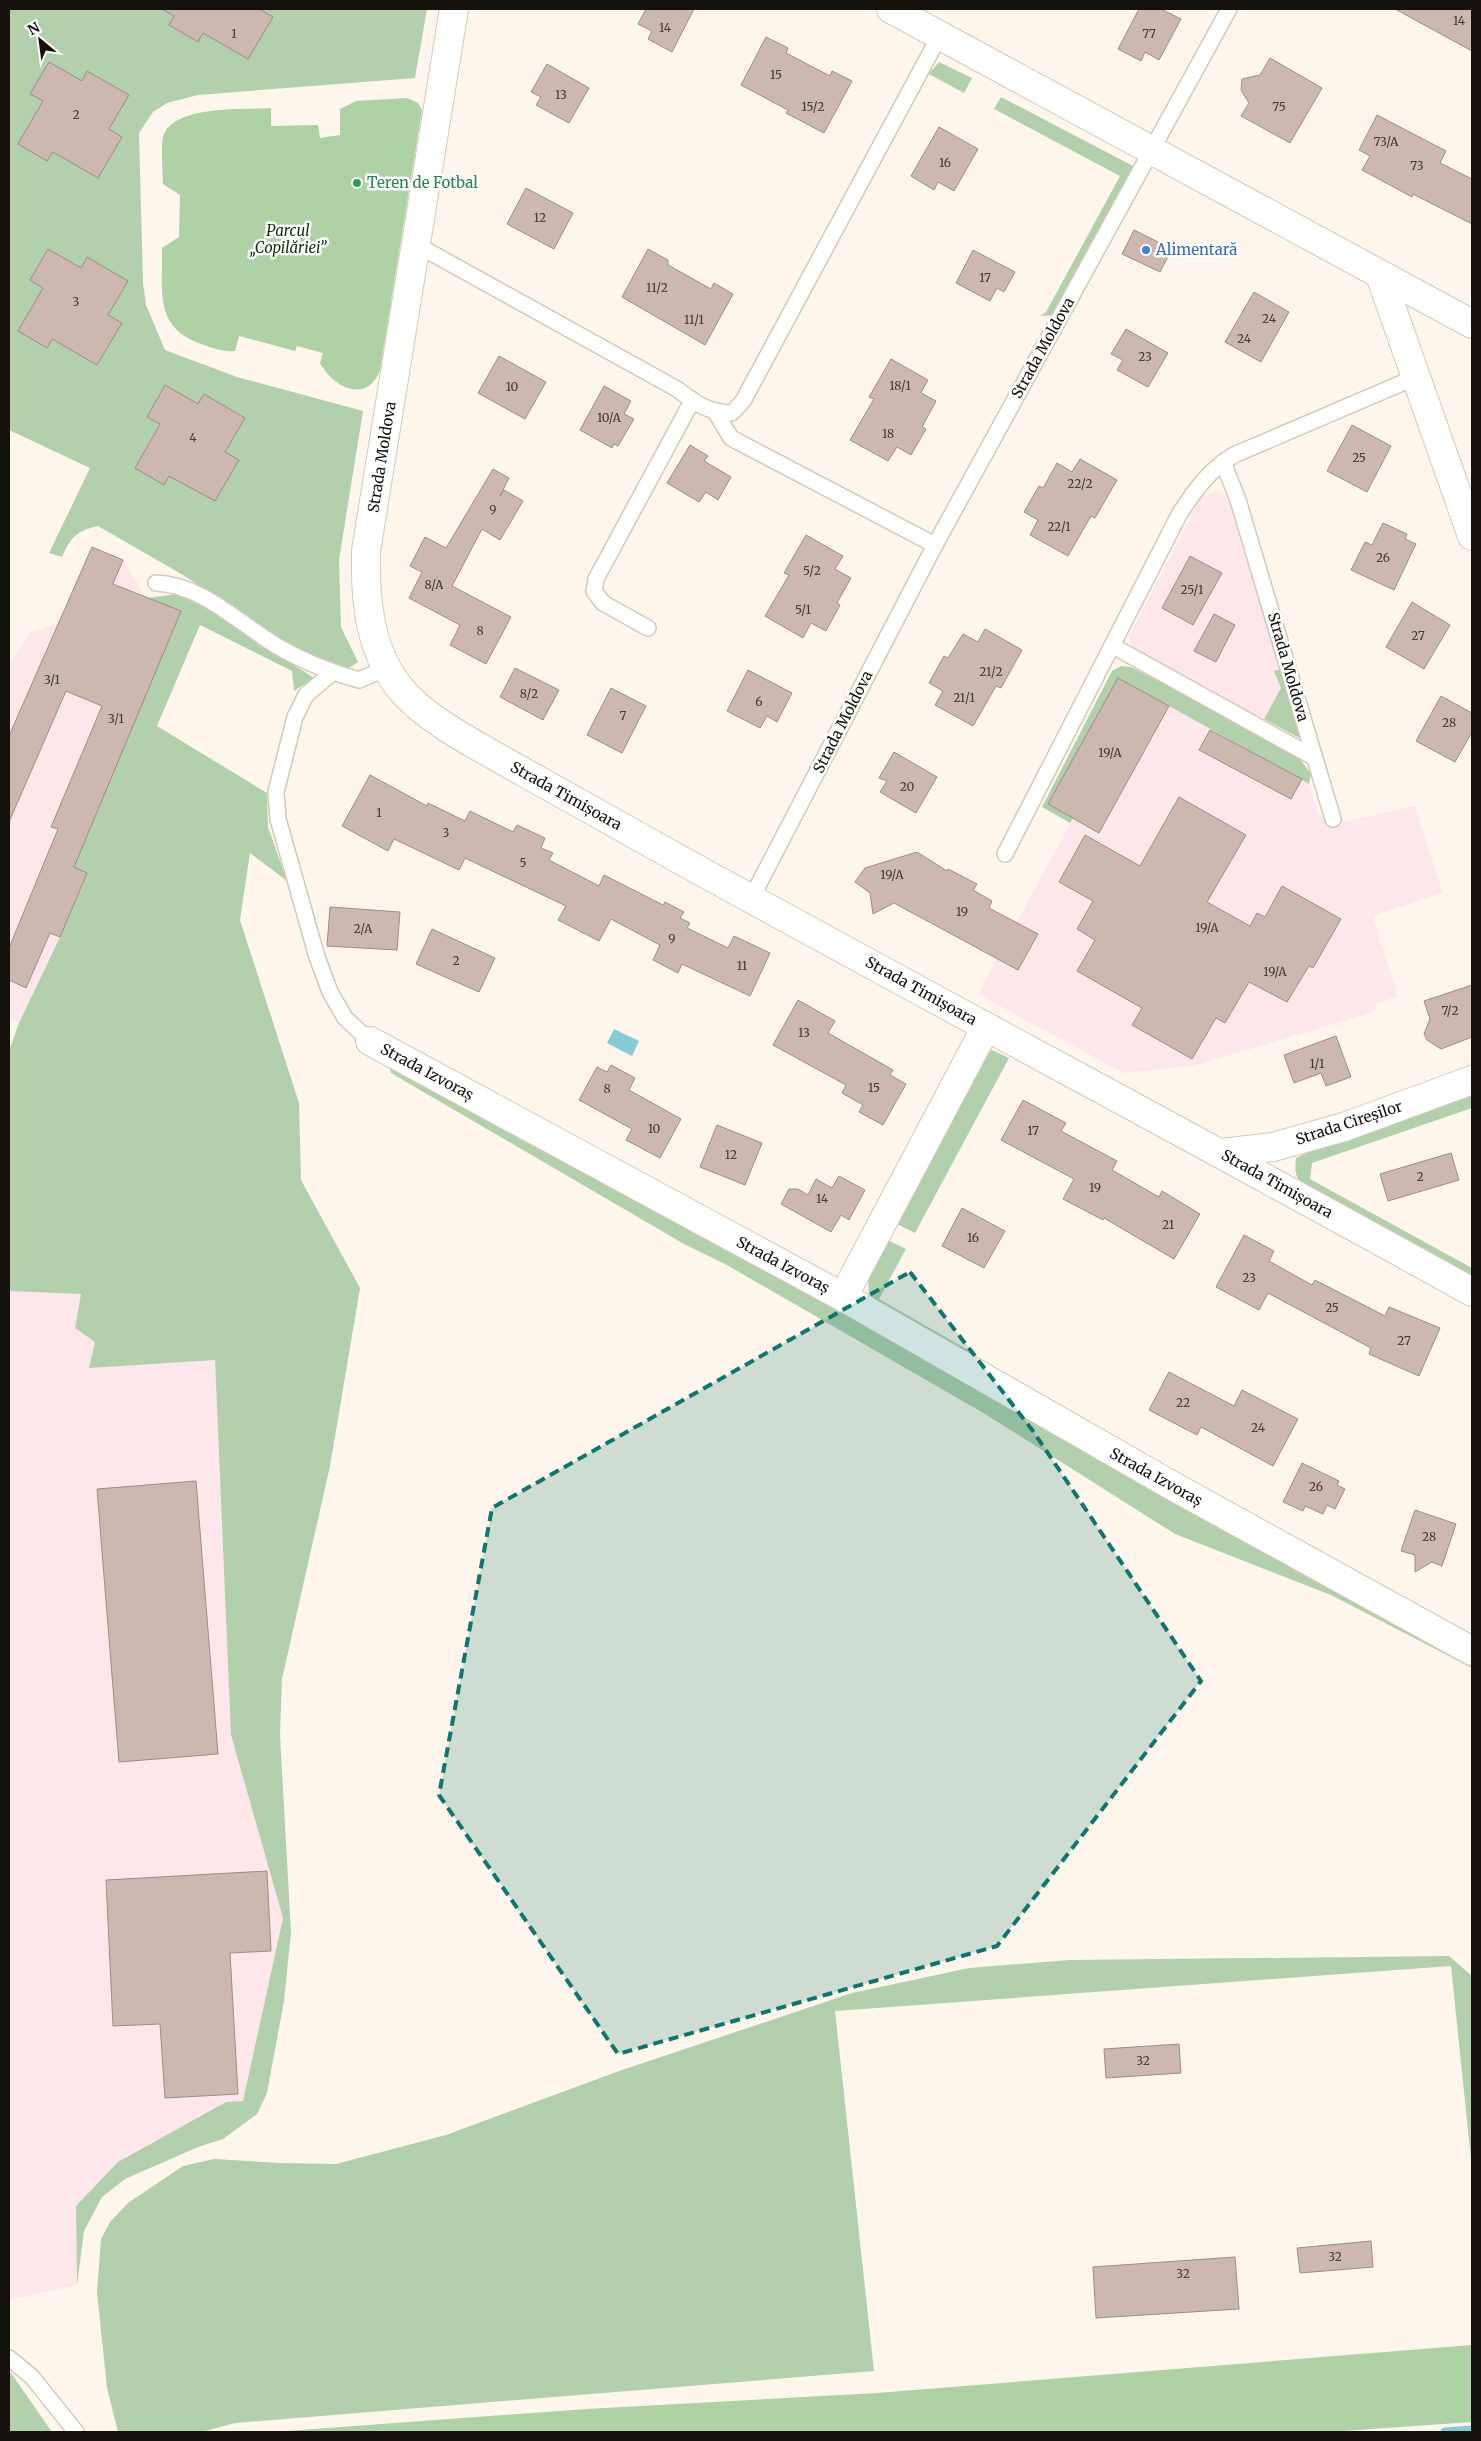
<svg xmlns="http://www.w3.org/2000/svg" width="1481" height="2441" font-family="Merriweather,serif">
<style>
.industrial{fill:#fde7eb}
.green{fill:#b3d0ac}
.forest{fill:#aed1a5}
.water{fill:#87cad8}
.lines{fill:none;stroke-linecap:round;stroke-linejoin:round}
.stream{stroke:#87cad8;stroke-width:9}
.building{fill:#cdb8b1;stroke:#a08b85}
.lane-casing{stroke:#d4c9b8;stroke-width:18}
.street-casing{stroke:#d4c9b8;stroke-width:30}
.secondary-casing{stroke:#d4c9b8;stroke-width:30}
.lane{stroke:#fff;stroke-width:15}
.street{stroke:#fff;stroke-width:28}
.secondary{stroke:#fff;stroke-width:28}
.marked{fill:#0f766e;fill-opacity:0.2;stroke:#0f766e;stroke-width:4;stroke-dasharray:10 6;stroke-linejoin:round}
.leisure-dot{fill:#2e9e5b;stroke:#fff;stroke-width:2}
.shop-dot{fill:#3f7fe0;stroke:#fff;stroke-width:2}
.labels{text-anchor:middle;stroke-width:5;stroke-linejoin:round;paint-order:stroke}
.number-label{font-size:12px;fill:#423a34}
.leisure-label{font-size:15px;fill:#27864d;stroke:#fff;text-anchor:start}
.park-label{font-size:15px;font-style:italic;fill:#103206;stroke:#fff}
.shop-label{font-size:15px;fill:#366cbe;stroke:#fff;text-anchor:start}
.street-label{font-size:15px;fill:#14100b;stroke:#fff}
</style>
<rect width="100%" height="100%" fill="#fef6ec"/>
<!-- industrial -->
<path class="industrial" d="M 1219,491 L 1228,501 L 1281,669 L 1281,688 L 1264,719 L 1133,648 L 1129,636 L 1201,497 Z
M 92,547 L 123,560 L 147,598 L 74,867 L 87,873 L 60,937 L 19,1023 L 9,1017 L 9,665 L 30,633 L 58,624 Z
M 1118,678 L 1309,784 L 1320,818 L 1343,819 L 1344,822 L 1415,806 L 1443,893 L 1373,916 L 1398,996 L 1375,1004 L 1377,1011 L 1193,1066 L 1123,1073 L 978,994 L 1073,818 L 1048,804 Z
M 9,1291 L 82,1294 L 75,1328 L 95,1341 L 90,1368 L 215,1359 L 231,1735 L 283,1918 L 243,2101 L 76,2206 L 77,2285 L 9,2300 Z"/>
<!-- green -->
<path class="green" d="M 9,9 L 427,9 L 415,78 L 198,95 L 167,103 L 153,112 L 139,133 L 143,283 L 146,305 L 165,350 L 237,377 L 363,411 L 339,560 L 341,627 L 358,662 L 349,668 L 312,656 L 280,639 L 183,575 L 98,526 C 76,531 71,537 62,557 L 49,553 L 90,468 L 9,430 Z
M 939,62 L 972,78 L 964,93 L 929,74 Z
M 1001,97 L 1133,166 L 1053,315 L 1040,316 L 1046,312 L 1120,176 L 994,109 Z
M 177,594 L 209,610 L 314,678 L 294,691 L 292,671 L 200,625 L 157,726 L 267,793 L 268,827 L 287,881 L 250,853 L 240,920 L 299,1103 L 301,1180 L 360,1288 L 330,1466 L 282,1679 L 280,1735 L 291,1932 L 284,2001 L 267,2093 L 257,2114 L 223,2139 L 198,2147 L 125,2179 L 102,2197 L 84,2231 L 77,2285 L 76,2206 L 118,2162 L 226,2102 L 243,2101 L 283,1918 L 231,1735 L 215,1360 L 89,1368 L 95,1342 L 75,1328 L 81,1294 L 9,1291 L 9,1051 L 19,1023 L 60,937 L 87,873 L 74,867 L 147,598 Z
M 1121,666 L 1131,667 L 1294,751 L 1311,774 L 1309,784 L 1169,706 L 1048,804 L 1073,818 L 1070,823 L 1042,807 L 1112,671 Z
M 1281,669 L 1303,740 L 1264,719 L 1281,688 L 1274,671 Z
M 992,1050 L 1009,1058 L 915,1233 L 893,1222 L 987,1052 Z
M 389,1061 L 1472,1658 L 1472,1668 L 1331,1595 L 1175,1534 L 985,1414 L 725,1264 L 684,1244 L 391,1073 Z
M 1472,1095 L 1472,1108 L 1312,1163 L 1310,1179 L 1472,1268 L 1472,1275 L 1318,1196 C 1301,1183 1293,1181 1296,1158 L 1304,1154 Z
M 883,1238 L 906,1249 L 879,1299 L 968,1350 L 962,1359 L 869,1298 L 868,1275 Z
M 1449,1956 L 1472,1976 L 1472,2169 L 1451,1966 L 835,2011 L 874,2371 L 235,2423 L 202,2432 L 118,2432 L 107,2388 L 97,2292 L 101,2239 L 110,2222 L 128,2203 L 183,2166 L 214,2159 L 280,2163 L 336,2164 L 446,2135 L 622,2070 L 852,1993 L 969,1968 L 1070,1960 Z
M 9,2372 L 11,2373 L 52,2432 L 9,2432 Z"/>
<!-- forest -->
<path class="forest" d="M 407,98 L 418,103 L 422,110 L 380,370 C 367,405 333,387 320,363 L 323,353 L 297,346 L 295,351 L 239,336 L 235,351 C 222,352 213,348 201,344 C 153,327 163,291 162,248 L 179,237 L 180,195 L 163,184 C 163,172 160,143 164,134 C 177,105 243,110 271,108 L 271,126 L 318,125 L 320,138 L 340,135 L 340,109 L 356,101 Z
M 1472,2345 L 1472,2422 L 1329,2432 L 272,2432 L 587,2409 L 877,2393 Z"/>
<!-- water -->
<path class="water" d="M 614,1029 L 639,1041 L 632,1056 L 607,1043 Z"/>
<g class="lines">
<!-- stream -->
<path class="stream" d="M 1445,2432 L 1472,2430"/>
</g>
<!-- building -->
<path class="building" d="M 162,9 L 259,9 L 273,17 L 248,59 L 203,33 L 198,42 L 169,25 L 174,16 Z
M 646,9 L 694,9 L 672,52 L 648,39 L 652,31 L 638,24 Z
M 1139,9 L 1161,9 L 1181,19 L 1159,60 L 1145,52 L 1141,61 L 1118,49 Z
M 1395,9 L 1472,9 L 1472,51 Z
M 766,37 L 788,48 L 786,53 L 830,76 L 832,71 L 852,81 L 824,133 L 786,113 L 788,110 L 741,85 Z
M 1270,58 L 1322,88 L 1290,143 L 1241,116 L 1249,103 L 1241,90 L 1242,79 L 1260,75 Z
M 49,62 L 82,81 L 87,71 L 129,95 L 109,129 L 122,137 L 98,178 L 53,152 L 47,161 L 18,144 L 43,101 L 30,94 Z
M 547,64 L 589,88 L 569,123 L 536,105 L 541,97 L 531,92 Z
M 1377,115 L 1446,151 L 1440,163 L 1472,179 L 1472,224 L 1413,194 L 1412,197 L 1362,170 L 1370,156 L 1359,150 Z
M 939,127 L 978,149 L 954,191 L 938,182 L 934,190 L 911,176 Z
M 526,188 L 573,213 L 554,249 L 507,224 Z
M 1134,230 L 1172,249 L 1160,272 L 1122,254 Z
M 48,249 L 81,268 L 87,257 L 128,281 L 108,315 L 122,323 L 97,365 L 52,339 L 47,348 L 18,331 L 43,288 L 30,280 Z
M 648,249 L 668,260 L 668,265 L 711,289 L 714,283 L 733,294 L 705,345 L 622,297 Z
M 973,250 L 1015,272 L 1004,292 L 997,288 L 990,301 L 956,283 Z
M 1254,292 L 1289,312 L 1261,362 L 1225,342 Z
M 1126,329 L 1168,353 L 1148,387 L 1117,370 L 1123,360 L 1111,354 Z
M 499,356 L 546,382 L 525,419 L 478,393 Z
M 891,359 L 928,380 L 921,393 L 936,401 L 922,427 L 926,429 L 911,455 L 897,447 L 888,461 L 850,440 L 874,399 L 869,397 Z
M 165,385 L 198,404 L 204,394 L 245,418 L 225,452 L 239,460 L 215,501 L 169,476 L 164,485 L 135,468 L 160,424 L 147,417 Z
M 604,386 L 631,401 L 624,414 L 634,419 L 618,446 L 614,444 L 612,448 L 580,430 Z
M 1352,425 L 1391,446 L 1367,492 L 1327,471 Z
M 690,445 L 708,456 L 704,461 L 731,477 L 718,500 L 706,492 L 699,502 L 667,483 Z
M 1080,459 L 1117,480 L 1095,518 L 1091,516 L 1068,556 L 1030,535 L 1038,520 L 1024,512 L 1039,486 L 1043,488 L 1057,463 L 1072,472 Z
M 493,469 L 509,478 L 500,496 L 504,490 L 523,501 L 500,540 L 482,529 L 452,586 L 511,617 L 486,664 L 450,645 L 460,625 L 409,598 L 422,572 L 410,566 L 425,537 L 446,548 Z
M 1383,523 L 1407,534 L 1405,539 L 1416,544 L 1394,590 L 1351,570 L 1365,542 L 1372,545 Z
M 806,535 L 843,556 L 835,569 L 851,578 L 837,603 L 840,605 L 826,631 L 811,623 L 803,638 L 765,616 L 789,575 L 784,573 Z
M 92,547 L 123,560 L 113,584 L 181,611 L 74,867 L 87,873 L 60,937 L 50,933 L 26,988 L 9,980 L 9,948 L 58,829 L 51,827 L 102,706 L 66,691 L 9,822 L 9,736 Z
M 1190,556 L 1222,573 L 1193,625 L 1162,608 Z
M 1412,602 L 1450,625 L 1424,669 L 1386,647 Z
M 1214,614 L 1235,625 L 1216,662 L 1194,651 Z
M 985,629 L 1022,650 L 1001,688 L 996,686 L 973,726 L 935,705 L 943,691 L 929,683 L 944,656 L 948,658 L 963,634 L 978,642 Z
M 515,668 L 559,690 L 543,720 L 500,697 Z
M 748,670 L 792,693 L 777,722 L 767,716 L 760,728 L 727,711 Z
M 1118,678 L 1169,706 L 1099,833 L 1048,804 Z
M 611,688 L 646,706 L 622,753 L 587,735 Z
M 1441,696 L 1472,713 L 1472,732 L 1455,762 L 1416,741 Z
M 1210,730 L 1302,779 L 1291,799 L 1199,750 Z
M 894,752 L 937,777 L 916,813 L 880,792 L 887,781 L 879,778 Z
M 370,775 L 427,806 L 428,803 L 465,821 L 470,811 L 513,832 L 517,825 L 545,838 L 541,848 L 553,853 L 549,860 L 599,886 L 604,875 L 663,905 L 665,902 L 684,912 L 680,918 L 690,923 L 687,928 L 728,948 L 734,936 L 770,953 L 750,996 L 682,964 L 678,973 L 653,960 L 660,945 L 611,919 L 599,941 L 558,920 L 566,906 L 465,858 L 459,870 L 394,839 L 388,851 L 342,826 Z
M 1179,797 L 1246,835 L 1207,902 L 1250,926 L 1257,913 L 1265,917 L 1282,886 L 1341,919 L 1313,968 L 1309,966 L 1287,1002 L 1249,982 L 1225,1023 L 1216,1018 L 1192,1059 L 1132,1025 L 1142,1008 L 1077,971 L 1095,940 L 1077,929 L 1093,901 L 1059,882 L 1085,835 L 1140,866 Z
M 917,852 L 947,871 L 948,869 L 977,884 L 973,890 L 992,901 L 989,908 L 1038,934 L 1018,970 L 894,903 L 873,914 L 870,893 L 855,882 L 865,868 Z
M 330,907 L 400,912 L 397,950 L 327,946 Z
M 432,929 L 495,958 L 479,992 L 416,964 Z
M 1472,985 L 1472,1037 L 1441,1049 L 1427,1040 L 1424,1034 L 1430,1019 L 1424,1001 Z
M 798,1000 L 835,1021 L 828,1033 L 893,1070 L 890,1075 L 906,1084 L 883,1125 L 859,1112 L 863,1105 L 842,1093 L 846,1085 L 773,1045 Z
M 1336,1036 L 1351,1077 L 1326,1086 L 1321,1073 L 1294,1083 L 1284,1055 Z
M 611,1065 L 635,1078 L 629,1090 L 681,1119 L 660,1158 L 626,1140 L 632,1129 L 579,1100 L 597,1067 L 607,1072 Z
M 1023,1100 L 1066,1123 L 1061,1131 L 1117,1161 L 1112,1170 L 1159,1197 L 1162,1191 L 1200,1214 L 1174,1259 L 1104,1218 L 1103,1220 L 1063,1199 L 1074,1179 L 1001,1140 Z
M 717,1125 L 762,1143 L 745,1185 L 700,1167 Z
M 1451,1153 L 1459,1180 L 1388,1201 L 1380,1174 Z
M 839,1176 L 865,1190 L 849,1220 L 841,1215 L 831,1232 L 781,1204 L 789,1189 L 798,1189 L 808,1195 L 816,1179 L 832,1188 Z
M 962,1208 L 1005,1231 L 984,1268 L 942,1246 Z
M 1244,1235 L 1274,1251 L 1269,1261 L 1312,1285 L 1315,1280 L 1385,1316 L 1389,1307 L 1440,1328 L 1419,1376 L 1369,1354 L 1371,1348 L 1268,1293 L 1259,1310 L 1216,1287 Z
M 1169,1372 L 1234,1406 L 1242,1390 L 1298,1419 L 1273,1466 L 1201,1427 L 1197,1435 L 1149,1410 Z
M 1302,1463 L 1339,1481 L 1337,1485 L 1345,1489 L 1335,1509 L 1327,1505 L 1323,1514 L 1305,1506 L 1303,1511 L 1283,1502 Z
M 196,1481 L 218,1754 L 119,1762 L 97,1489 Z
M 1415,1510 L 1456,1524 L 1442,1566 L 1432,1562 L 1415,1572 L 1415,1555 L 1401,1551 Z
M 267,1871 L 271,1951 L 230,1953 L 238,2094 L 165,2098 L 160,2024 L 113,2026 L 106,1880 Z
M 1179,2044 L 1181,2073 L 1106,2078 L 1104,2049 Z
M 1371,2241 L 1373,2267 L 1300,2273 L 1297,2248 Z
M 1235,2257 L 1239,2309 L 1096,2318 L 1093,2267 Z"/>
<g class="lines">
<!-- lane casing -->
<g class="lane-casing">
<path id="lane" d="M 417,245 L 677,389 C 695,403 709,413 732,413 L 743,401 L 940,35
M 716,413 L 731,438 L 935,545
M 1223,462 L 1238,500 L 1333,819
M 156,583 C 203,585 238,623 277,646 C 302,661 330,672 359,680 L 387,668
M 648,628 L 603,603 L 594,591 L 596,579 L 692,401
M 1113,646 L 1315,758
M 332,673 L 306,695 L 295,717 L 276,792 L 278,819 L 317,957 L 330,992 L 345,1018 L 370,1041
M 1005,854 L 1180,513 C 1195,490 1210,469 1234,455 L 1416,377
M 751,899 L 935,545 L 1229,9
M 9,2358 L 32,2377 L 76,2432"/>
</g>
<!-- street casing -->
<g class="street-casing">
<path id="street" d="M 454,9 L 366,551 C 365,602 369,654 405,694 C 430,721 471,742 502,760 C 560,793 619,825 677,858 C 941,1004 1208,1145 1472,1292
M 1380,275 L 1472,536
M 370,1041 L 843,1297 L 1171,1485 L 1472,1651
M 1222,1153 L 1273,1147 L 1344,1127 L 1472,1080
M 843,1297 L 986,1027"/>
</g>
<!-- secondary casing -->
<g class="secondary-casing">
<path id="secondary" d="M 891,9 L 1472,324"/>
</g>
<!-- lane -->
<use href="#lane" class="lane"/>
<!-- street -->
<use href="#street" class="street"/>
<!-- secondary -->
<use href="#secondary" class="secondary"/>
</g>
<!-- marked area -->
<path class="marked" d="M 910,1272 L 1033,1431 L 1201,1681 L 997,1946 L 618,2054 L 439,1795 L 492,1508 Z"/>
<!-- markers -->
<circle class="leisure-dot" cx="357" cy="183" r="5"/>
<circle class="shop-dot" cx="1146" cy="250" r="5"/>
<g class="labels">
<!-- number labels -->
<g class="number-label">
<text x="1459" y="25">14</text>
<text x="665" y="32">14</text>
<text x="234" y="38">1</text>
<text x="1149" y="38">77</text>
<text x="776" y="79">15</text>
<text x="561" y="99">13</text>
<text x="813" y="111">15/2</text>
<text x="1279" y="111">75</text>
<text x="76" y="119">2</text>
<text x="1386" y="146">73/A</text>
<text x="945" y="167">16</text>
<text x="1417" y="170">73</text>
<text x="540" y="222">12</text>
<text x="985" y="282">17</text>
<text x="657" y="292">11/2</text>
<text x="76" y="306">3</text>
<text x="1269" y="323">24</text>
<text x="694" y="324">11/1</text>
<text x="1244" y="343">24</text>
<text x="1145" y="361">23</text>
<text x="900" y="390">18/1</text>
<text x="512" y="391">10</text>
<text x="609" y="422">10/A</text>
<text x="888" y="438">18</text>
<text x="193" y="442">4</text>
<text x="1359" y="462">25</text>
<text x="1080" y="488">22/2</text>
<text x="493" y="514">9</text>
<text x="1059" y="531">22/1</text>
<text x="1383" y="562">26</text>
<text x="812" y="575">5/2</text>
<text x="434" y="589">8/A</text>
<text x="1192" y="594">25/1</text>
<text x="803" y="614">5/1</text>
<text x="480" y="635">8</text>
<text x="1418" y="640">27</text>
<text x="991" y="676">21/2</text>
<text x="52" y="684">3/1</text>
<text x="529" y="698">8/2</text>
<text x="964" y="702">21/1</text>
<text x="759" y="706">6</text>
<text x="623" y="720">7</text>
<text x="116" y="723">3/1</text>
<text x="1449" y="727">28</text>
<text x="1110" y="757">19/A</text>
<text x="907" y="791">20</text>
<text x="379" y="817">1</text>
<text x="446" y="837">3</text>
<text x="523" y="867">5</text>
<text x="892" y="879">19/A</text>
<text x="962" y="916">19</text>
<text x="1207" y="932">19/A</text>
<text x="363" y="933">2/A</text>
<text x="672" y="943">9</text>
<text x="456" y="965">2</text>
<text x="742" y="970">11</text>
<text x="1275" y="976">19/A</text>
<text x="1450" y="1015">7/2</text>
<text x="804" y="1037">13</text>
<text x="1317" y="1068">1/1</text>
<text x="874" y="1092">15</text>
<text x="607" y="1093">8</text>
<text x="654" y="1133">10</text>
<text x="1033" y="1135">17</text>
<text x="731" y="1159">12</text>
<text x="1420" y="1181">2</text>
<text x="1095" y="1192">19</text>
<text x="822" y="1203">14</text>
<text x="1168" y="1229">21</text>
<text x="973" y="1242">16</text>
<text x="1249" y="1282">23</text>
<text x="1332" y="1312">25</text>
<text x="1404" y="1345">27</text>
<text x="1183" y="1407">22</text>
<text x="1258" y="1432">24</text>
<text x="1316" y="1491">26</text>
<text x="1429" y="1541">28</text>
<text x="1143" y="2065">32</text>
<text x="1335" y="2261">32</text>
<text x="1183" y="2278">32</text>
</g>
<!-- leisure labels -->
<g class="leisure-label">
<text x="367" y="188">Teren de Fotbal</text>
</g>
<!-- park labels -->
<g class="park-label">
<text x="288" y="236">Parcul<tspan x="288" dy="17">„Copilăriei”</tspan></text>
</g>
<!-- shop labels -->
<g class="shop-label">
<text x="1156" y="255">Alimentară</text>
</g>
<!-- street labels -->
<g class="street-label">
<text transform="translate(1043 348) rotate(-61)" y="5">Strada Moldova</text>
<text transform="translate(382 457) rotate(-81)" y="5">Strada Moldova</text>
<text transform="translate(1288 667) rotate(74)" y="5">Strada Moldova</text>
<text transform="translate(843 722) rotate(-63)" y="5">Strada Moldova</text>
<text transform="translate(566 796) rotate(29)" y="5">Strada Timișoara</text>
<text transform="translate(921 991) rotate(29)" y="5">Strada Timișoara</text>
<text transform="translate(427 1072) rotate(28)" y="5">Strada Izvoraș</text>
<text transform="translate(1349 1123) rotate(-18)" y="5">Strada Cireșilor</text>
<text transform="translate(1277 1184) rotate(29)" y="5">Strada Timișoara</text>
<text transform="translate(783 1265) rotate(28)" y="5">Strada Izvoraș</text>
<text transform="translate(1156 1477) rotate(29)" y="5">Strada Izvoraș</text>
</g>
</g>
<!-- border -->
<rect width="1481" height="2441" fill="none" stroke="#14100b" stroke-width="20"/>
<!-- north arrow -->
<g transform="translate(40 40) rotate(331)" stroke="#ffffff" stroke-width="4" paint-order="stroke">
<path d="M0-4L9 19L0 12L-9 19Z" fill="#14100b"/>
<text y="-8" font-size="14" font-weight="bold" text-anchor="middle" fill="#14100b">N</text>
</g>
</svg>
